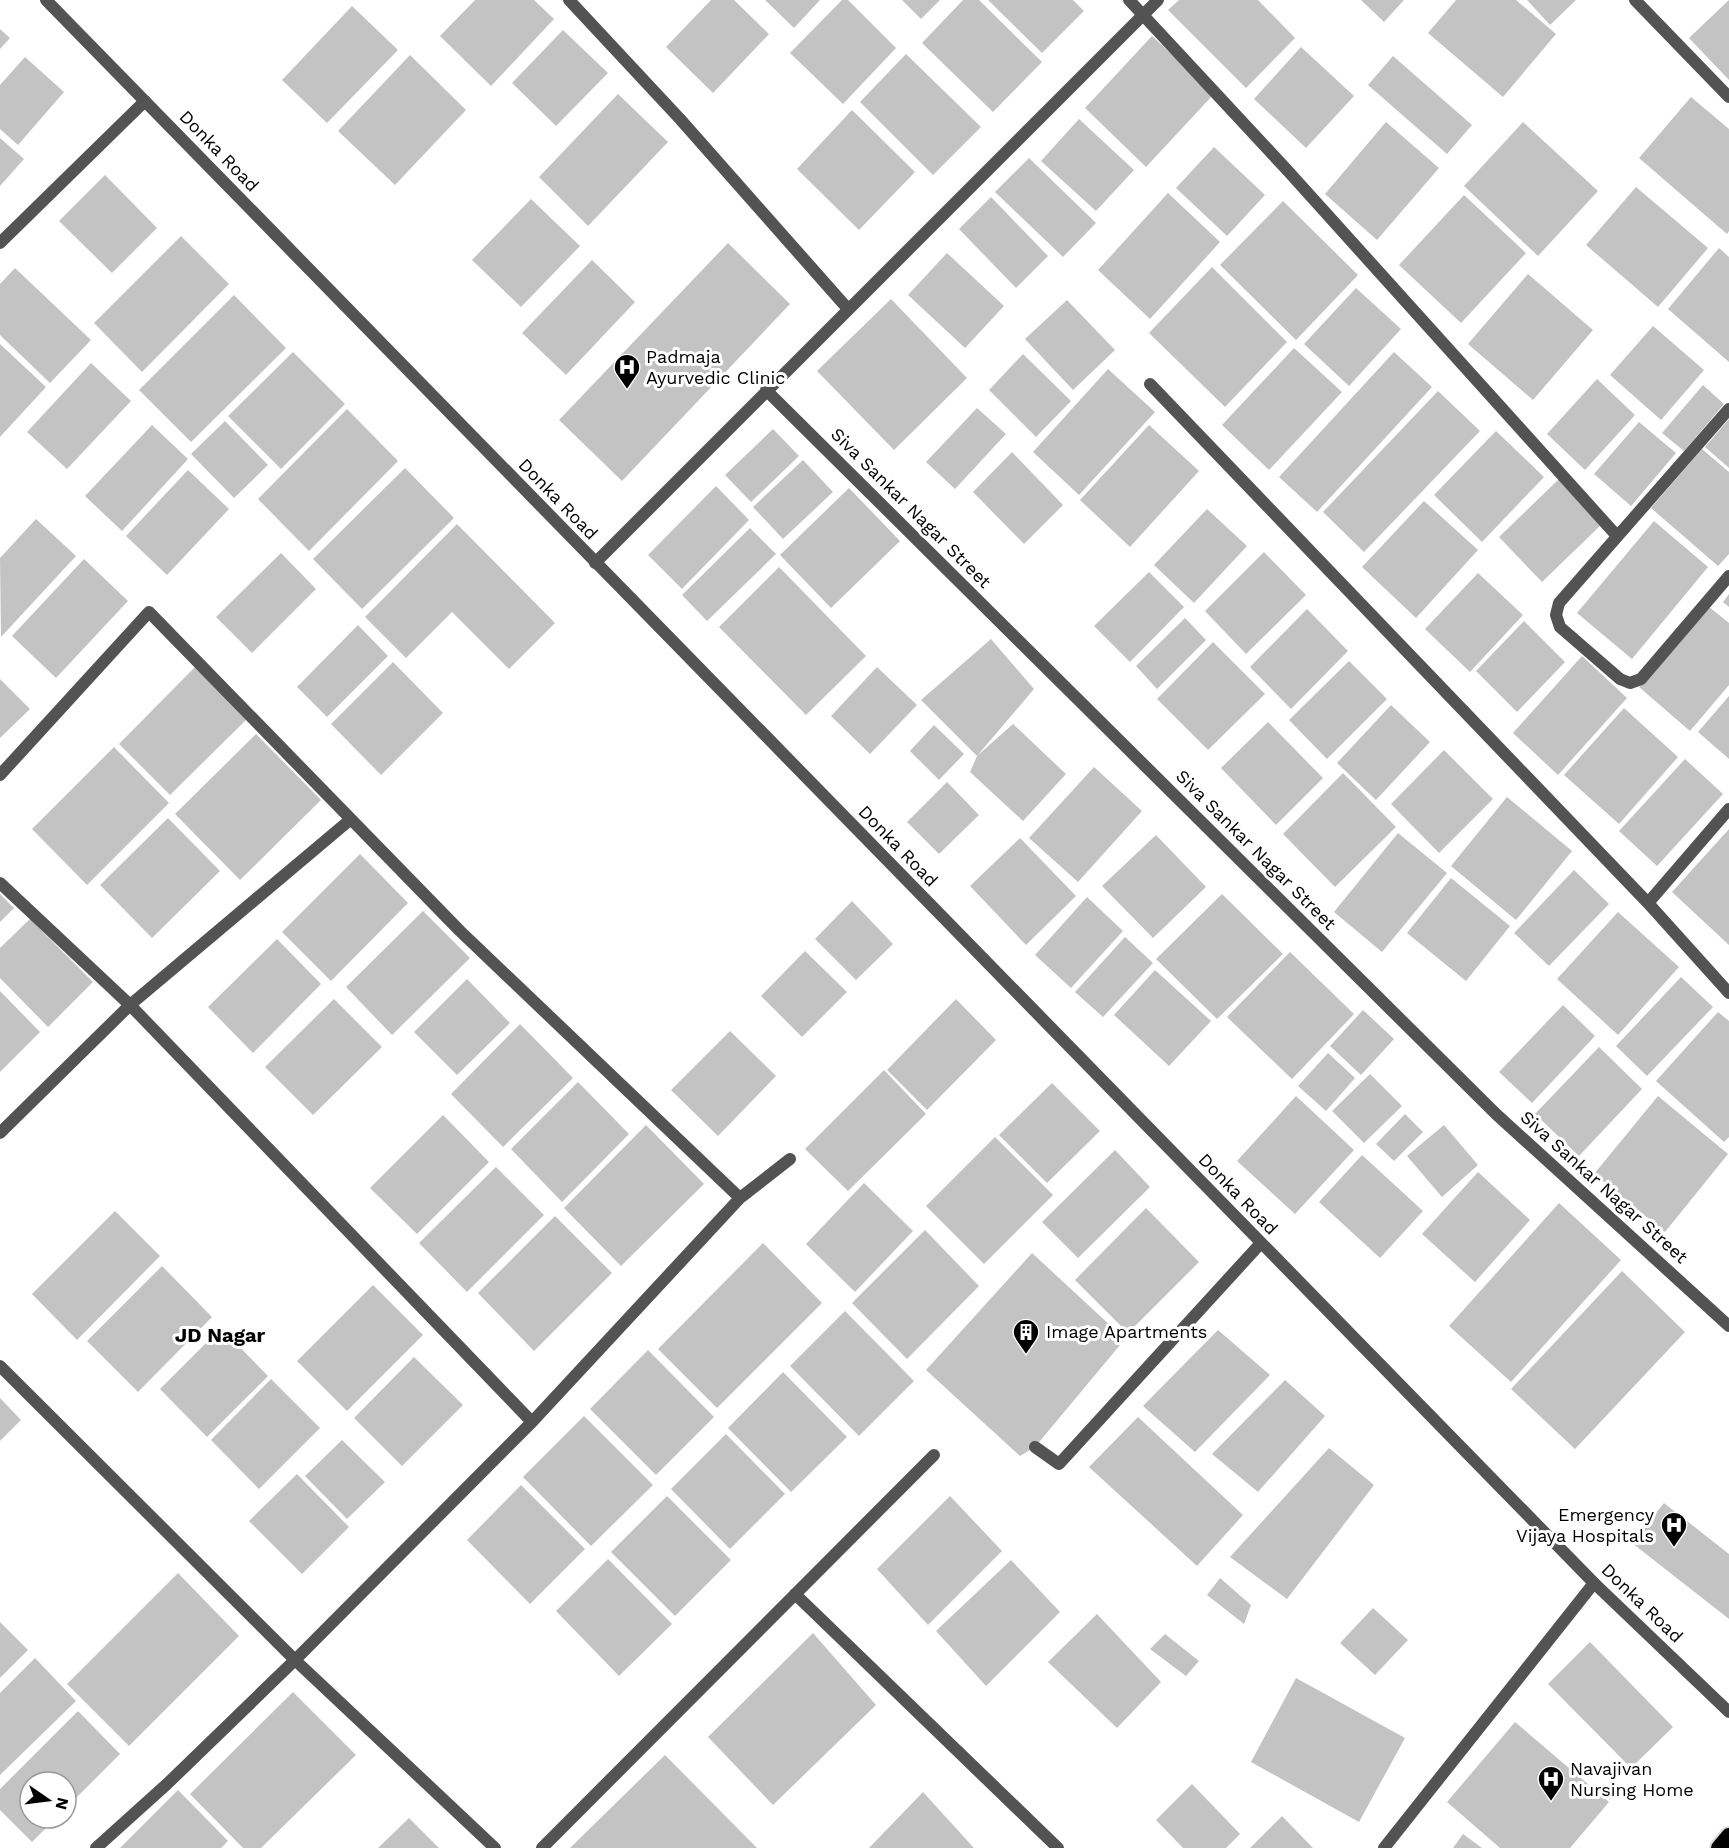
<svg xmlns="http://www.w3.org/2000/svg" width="1729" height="1848" font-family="'Work Sans',sans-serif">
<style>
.building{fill:#c3c3c3}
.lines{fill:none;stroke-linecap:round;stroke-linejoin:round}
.trunk-casing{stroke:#dbdbdb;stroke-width:20}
.minor{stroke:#535353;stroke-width:12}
.tertiary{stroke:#535353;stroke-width:12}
.trunk{stroke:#000;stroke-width:16}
.labels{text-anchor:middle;stroke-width:6;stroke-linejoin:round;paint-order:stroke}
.street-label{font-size:18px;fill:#000;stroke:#fff}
.poi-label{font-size:18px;fill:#000;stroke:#fff;text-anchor:start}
.neighbourhood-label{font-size:20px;font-weight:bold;fill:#000;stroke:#fff}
</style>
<rect width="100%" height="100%" fill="#fff"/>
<!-- building -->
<path class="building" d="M 475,0 L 534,0 L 554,19 L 491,86 L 440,36 Z
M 711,0 L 734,0 L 769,34 L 713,93 L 666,47 Z
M 765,0 L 820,0 L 794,28 Z
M 842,0 L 848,0 L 896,48 L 843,104 L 790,53 Z
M 902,0 L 940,0 L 921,19 Z
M 963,0 L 979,0 L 1042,62 L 993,112 L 922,43 Z
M 988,0 L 1073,0 L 1084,11 L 1042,53 Z
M 1179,0 L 1258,0 L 1295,38 L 1246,88 L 1168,10 Z
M 1361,0 L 1404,0 L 1384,22 Z
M 1456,0 L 1516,0 L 1556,34 L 1503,97 L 1428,33 Z
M 1527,0 L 1576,0 L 1550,25 Z
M 1729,0 L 1729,80 L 1689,38 Z
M 352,6 L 398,50 L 327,123 L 282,80 Z
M 0,29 L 10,38 L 0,49 Z
M 563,30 L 608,73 L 556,126 L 512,83 Z
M 1152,36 L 1214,94 L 1146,167 L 1085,108 Z
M 1301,47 L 1354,96 L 1306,148 L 1254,99 Z
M 906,54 L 981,127 L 933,175 L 860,102 Z
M 410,55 L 466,110 L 395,185 L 338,131 Z
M 1393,56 L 1472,125 L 1447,154 L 1368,85 Z
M 25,57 L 64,92 L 18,145 L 0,129 L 0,85 Z
M 618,94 L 668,142 L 588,226 L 539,177 Z
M 1691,97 L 1729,129 L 1729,231 L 1727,234 L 1639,158 Z
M 852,110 L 915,172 L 859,230 L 797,169 Z
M 1079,119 L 1134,170 L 1096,211 L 1041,161 Z
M 1386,122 L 1439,168 L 1377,240 L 1325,194 Z
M 1523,122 L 1598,191 L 1538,256 L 1464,186 Z
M 0,138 L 24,159 L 0,186 Z
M 1214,147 L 1265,195 L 1227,236 L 1176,188 Z
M 1029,158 L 1096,223 L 1063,257 L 995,192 Z
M 105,175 L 157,228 L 112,273 L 59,221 Z
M 1636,187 L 1708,248 L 1658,307 L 1586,245 Z
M 1168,193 L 1220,242 L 1150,319 L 1098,270 Z
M 1464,195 L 1526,253 L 1461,323 L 1399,265 Z
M 991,197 L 1048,256 L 1016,288 L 959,229 Z
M 531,199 L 580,246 L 521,307 L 472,260 Z
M 1283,201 L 1358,275 L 1296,340 L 1220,265 Z
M 181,236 L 229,284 L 142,372 L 94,323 Z
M 728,243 L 790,304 L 622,481 L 559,420 Z
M 1719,248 L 1729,257 L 1729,362 L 1668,309 Z
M 947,253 L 1004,306 L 965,348 L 908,295 Z
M 592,260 L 635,302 L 566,375 L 522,333 Z
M 1212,267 L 1287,342 L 1225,407 L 1149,333 Z
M 15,268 L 91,340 L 50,383 L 0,335 L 0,284 Z
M 1528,274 L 1593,330 L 1533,400 L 1468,344 Z
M 1356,288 L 1401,329 L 1349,386 L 1304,344 Z
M 234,295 L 286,348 L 191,442 L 139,390 Z
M 891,299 L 967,378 L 894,450 L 817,371 Z
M 1067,300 L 1115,350 L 1073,390 L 1025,339 Z
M 1653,326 L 1704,370 L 1661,420 L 1610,375 Z
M 0,344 L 46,387 L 0,437 Z
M 1294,348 L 1342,392 L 1269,470 L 1222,425 Z
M 293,352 L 345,404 L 281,469 L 228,416 Z
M 1394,352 L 1432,387 L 1317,512 L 1279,477 Z
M 1023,354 L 1071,401 L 1036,437 L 989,390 Z
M 91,363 L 131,401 L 67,469 L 27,432 Z
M 1108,369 L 1155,412 L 1079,495 L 1033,452 Z
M 1597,379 L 1635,415 L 1585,470 L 1547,434 Z
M 1703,385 L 1724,404 L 1684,451 L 1662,433 Z
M 1438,391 L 1480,431 L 1364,552 L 1323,512 Z
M 977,408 L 1006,434 L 955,489 L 926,462 Z
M 347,409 L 398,461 L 309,551 L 258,499 Z
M 1729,419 L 1729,468 L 1705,447 Z
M 225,421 L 268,465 L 234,498 L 191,454 Z
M 1639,422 L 1676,453 L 1631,506 L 1594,474 Z
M 152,425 L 188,459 L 122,531 L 85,496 Z
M 1149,425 L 1199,471 L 1130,547 L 1080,500 Z
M 773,429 L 799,456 L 751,502 L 725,475 Z
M 1496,431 L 1544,477 L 1482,542 L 1434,495 Z
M 1702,449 L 1729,472 L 1729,554 L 1718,566 L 1651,508 Z
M 1012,452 L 1063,505 L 1024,544 L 973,492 Z
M 803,460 L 833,492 L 783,539 L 753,507 Z
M 405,468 L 454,518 L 362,609 L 313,559 Z
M 188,470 L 229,509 L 167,575 L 126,536 Z
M 1559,479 L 1602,524 L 1542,582 L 1499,537 Z
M 716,486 L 749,520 L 682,589 L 648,555 Z
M 849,488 L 900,541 L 831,608 L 780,555 Z
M 1424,501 L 1478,550 L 1416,618 L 1362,567 Z
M 1207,509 L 1247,546 L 1194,603 L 1154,565 Z
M 36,519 L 76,556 L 1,637 L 0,558 Z
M 1654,521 L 1708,567 L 1632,659 L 1577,613 Z
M 457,524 L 555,623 L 509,669 L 452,612 L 406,658 L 365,617 Z
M 750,528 L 776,554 L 707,621 L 682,595 Z
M 1264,552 L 1306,595 L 1246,654 L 1205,611 Z
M 281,553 L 316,589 L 252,653 L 216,617 Z
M 84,559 L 128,601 L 56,678 L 12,636 Z
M 779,567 L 866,656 L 806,715 L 719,627 Z
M 1149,572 L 1184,607 L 1130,662 L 1094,626 Z
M 1478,573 L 1523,615 L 1470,672 L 1425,629 Z
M 1729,594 L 1729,607 L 1723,602 Z
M 1708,606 L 1729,623 L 1729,685 L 1690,731 L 1639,687 Z
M 1307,609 L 1348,651 L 1291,709 L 1250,667 Z
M 1185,618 L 1206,640 L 1157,689 L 1136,666 Z
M 1524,621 L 1565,662 L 1517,712 L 1476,671 Z
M 358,625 L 388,656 L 327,717 L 297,687 Z
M 991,639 L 1034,689 L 977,756 L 921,700 Z
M 1213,642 L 1265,694 L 1208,750 L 1157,699 Z
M 1582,656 L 1627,698 L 1558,775 L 1513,733 Z
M 1349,661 L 1387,699 L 1327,759 L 1289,720 Z
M 393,662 L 443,713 L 381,775 L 331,724 Z
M 196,666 L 248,718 L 170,795 L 119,744 Z
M 877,667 L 917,705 L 870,754 L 831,716 Z
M 0,679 L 30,709 L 0,738 Z
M 1729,696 L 1729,759 L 1698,732 Z
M 1391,705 L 1430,742 L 1376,800 L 1337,763 Z
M 1624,708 L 1678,757 L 1619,824 L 1564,775 Z
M 1268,722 L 1323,778 L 1276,825 L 1221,768 Z
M 1013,724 L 1066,774 L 1023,821 L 970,772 L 977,756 Z
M 934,725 L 964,754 L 939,780 L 910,751 Z
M 256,734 L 321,800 L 240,880 L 175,814 Z
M 114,747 L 169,803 L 87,885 L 32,829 Z
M 1444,750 L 1493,799 L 1439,853 L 1391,804 Z
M 1685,759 L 1723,794 L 1657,866 L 1619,831 Z
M 1094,767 L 1142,811 L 1078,882 L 1029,838 Z
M 1343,773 L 1396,827 L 1335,887 L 1283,834 Z
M 947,782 L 979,815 L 939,854 L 907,822 Z
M 1507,797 L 1572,851 L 1516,920 L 1451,866 Z
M 168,818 L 220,871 L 152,938 L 100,885 Z
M 1729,829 L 1729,945 L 1672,892 Z
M 1398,833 L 1447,873 L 1382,952 L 1334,912 Z
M 1156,835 L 1206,887 L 1153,938 L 1102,886 Z
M 1020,838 L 1076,896 L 1026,945 L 970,886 Z
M 360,854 L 408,903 L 331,981 L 282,932 Z
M 1574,870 L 1609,904 L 1549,966 L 1514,933 Z
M 1451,878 L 1510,926 L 1466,981 L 1407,933 Z
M 0,894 L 14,908 L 0,922 Z
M 1222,894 L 1283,954 L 1217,1019 L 1156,959 Z
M 1087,897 L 1123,931 L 1071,988 L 1035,955 Z
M 852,901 L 893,944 L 856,980 L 815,939 Z
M 423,911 L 470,958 L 392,1035 L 346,987 Z
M 1618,912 L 1679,967 L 1618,1035 L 1557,979 Z
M 30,919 L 93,982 L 48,1027 L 0,978 L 0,948 Z
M 1125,937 L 1153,963 L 1103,1017 L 1075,992 Z
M 277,939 L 321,984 L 253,1053 L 208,1007 Z
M 805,951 L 847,992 L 802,1037 L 761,996 Z
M 1290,952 L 1354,1014 L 1292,1079 L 1227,1017 Z
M 1155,970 L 1211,1021 L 1169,1066 L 1114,1015 Z
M 1681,977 L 1713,1007 L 1647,1076 L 1616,1046 Z
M 467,979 L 510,1023 L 457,1075 L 414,1032 Z
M 0,991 L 40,1032 L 0,1072 Z
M 334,999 L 382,1047 L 313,1115 L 265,1067 Z
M 956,999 L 996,1040 L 927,1110 L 887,1070 Z
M 1563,1005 L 1595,1036 L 1532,1103 L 1499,1072 Z
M 1363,1010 L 1394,1039 L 1361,1075 L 1330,1046 Z
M 1718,1012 L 1729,1021 L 1729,1137 L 1724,1142 L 1656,1081 Z
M 520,1024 L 573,1078 L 503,1147 L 451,1094 Z
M 730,1031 L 776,1076 L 718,1136 L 671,1090 Z
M 1599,1047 L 1642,1089 L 1579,1156 L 1535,1114 Z
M 1328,1053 L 1355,1078 L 1326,1111 L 1298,1086 Z
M 884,1070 L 926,1114 L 848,1191 L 805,1149 Z
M 1370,1074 L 1402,1106 L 1364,1143 L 1332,1111 Z
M 578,1082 L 629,1134 L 562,1202 L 511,1149 Z
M 1052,1083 L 1100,1131 L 1047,1183 L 999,1135 Z
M 1296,1096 L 1354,1150 L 1295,1214 L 1237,1161 Z
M 1658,1096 L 1728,1154 L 1665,1232 L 1594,1174 Z
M 1405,1114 L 1423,1132 L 1394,1161 L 1376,1144 Z
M 443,1115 L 489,1162 L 417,1234 L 370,1188 Z
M 646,1125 L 704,1184 L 621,1266 L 564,1208 Z
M 1444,1125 L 1478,1165 L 1442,1197 L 1407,1156 Z
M 995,1137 L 1053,1195 L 984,1264 L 926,1206 Z
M 1115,1150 L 1150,1187 L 1078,1258 L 1042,1222 Z
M 1362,1155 L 1423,1211 L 1380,1258 L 1319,1202 Z
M 496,1167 L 544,1215 L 467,1292 L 419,1243 Z
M 1478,1172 L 1530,1220 L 1475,1282 L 1422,1234 Z
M 864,1183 L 913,1231 L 855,1292 L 806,1244 Z
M 1559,1203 L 1621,1260 L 1511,1382 L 1449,1326 Z
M 1146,1208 L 1199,1262 L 1128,1333 L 1075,1280 Z
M 115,1211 L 160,1256 L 77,1340 L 32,1294 Z
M 555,1216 L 612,1273 L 534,1351 L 478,1293 Z
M 925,1230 L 979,1286 L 907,1359 L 852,1303 Z
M 763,1243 L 822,1303 L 717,1408 L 658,1349 Z
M 1032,1253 L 1125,1339 L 1035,1447 L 1020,1456 L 926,1370 Z
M 162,1266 L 212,1317 L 138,1392 L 87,1341 Z
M 1622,1271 L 1685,1332 L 1575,1449 L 1511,1389 Z
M 373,1285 L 423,1335 L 347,1411 L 297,1361 Z
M 845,1311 L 914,1381 L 859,1436 L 790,1366 Z
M 221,1328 L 268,1376 L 207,1437 L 160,1389 Z
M 1218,1330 L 1270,1375 L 1195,1452 L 1143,1406 Z
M 648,1350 L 714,1417 L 656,1475 L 590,1409 Z
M 414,1357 L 463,1405 L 402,1466 L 354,1418 Z
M 783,1372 L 847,1437 L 791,1492 L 728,1428 Z
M 271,1379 L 320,1428 L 259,1489 L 211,1440 Z
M 1285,1380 L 1325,1416 L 1258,1492 L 1212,1454 Z
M 0,1398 L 21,1420 L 0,1441 Z
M 584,1416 L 653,1485 L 591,1546 L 523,1477 Z
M 1138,1417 L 1243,1515 L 1197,1566 L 1089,1467 Z
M 726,1434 L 785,1494 L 730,1549 L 671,1489 Z
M 342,1440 L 385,1482 L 347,1519 L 305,1476 Z
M 1329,1448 L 1374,1485 L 1287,1599 L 1230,1557 Z
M 297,1474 L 349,1527 L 302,1574 L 249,1521 Z
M 521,1485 L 585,1549 L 530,1604 L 467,1540 Z
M 667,1496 L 731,1560 L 675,1616 L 611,1552 Z
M 950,1496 L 1002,1551 L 928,1625 L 877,1569 Z
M 1664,1503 L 1729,1554 L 1729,1619 L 1632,1543 Z
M 608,1559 L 672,1624 L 619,1676 L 556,1611 Z
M 1011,1560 L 1060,1612 L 986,1686 L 936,1631 Z
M 178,1573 L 239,1636 L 129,1746 L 67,1684 Z
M 1220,1578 L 1251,1605 L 1244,1624 L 1207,1595 Z
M 1373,1608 L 1408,1640 L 1375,1675 L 1340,1643 Z
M 1097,1614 L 1161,1682 L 1117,1728 L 1048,1662 Z
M 0,1622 L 28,1650 L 0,1678 Z
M 813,1633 L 876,1705 L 773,1805 L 708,1737 Z
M 1165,1634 L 1199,1661 L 1186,1676 L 1150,1649 Z
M 1590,1642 L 1673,1727 L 1631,1768 L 1548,1684 Z
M 35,1658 L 76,1701 L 0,1775 L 0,1693 Z
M 1296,1678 L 1405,1738 L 1359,1822 L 1251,1762 Z
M 293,1692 L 356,1755 L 261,1848 L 243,1848 L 190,1794 Z
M 78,1711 L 120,1754 L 66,1808 L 66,1782 L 30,1782 L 30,1818 L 56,1818 L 32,1842 L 0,1810 L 0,1789 Z
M 1515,1722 L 1609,1802 L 1570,1848 L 1500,1848 L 1447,1802 Z
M 665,1755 L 757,1848 L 570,1848 Z
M 1192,1784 L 1240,1834 L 1226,1848 L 1183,1848 L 1156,1820 Z
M 178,1790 L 228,1841 L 221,1848 L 120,1848 Z
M 923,1792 L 974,1848 L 869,1848 Z
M 1282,1816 L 1313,1848 L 1250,1848 Z
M 409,1818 L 439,1848 L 378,1848 Z
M 1463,1834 L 1482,1848 L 1453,1848 Z"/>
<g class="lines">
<!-- trunk casing -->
<g class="trunk-casing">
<path id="trunk" d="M 1719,1848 L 1729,1836"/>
</g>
<!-- minor -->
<path class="minor" d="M 569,0 L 680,119 L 848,309
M 1129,0 L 1288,171 L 1617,536
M 1635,0 L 1729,97
M 0,243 L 145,101
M 1150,384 L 1648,903
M 766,390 L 1496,1114 L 1729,1326
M 1729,409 L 1559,603 L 1556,615 L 1560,627 L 1620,679 L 1630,683 L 1641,679 L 1729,576
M 595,563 L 1158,0
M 0,775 L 149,612 L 460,931 L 740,1198
M 1729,809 L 1648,903 L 1729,993
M 0,883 L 130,1005 L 532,1422
M 0,1133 L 130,1005 L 351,819
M 0,1366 L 295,1660 L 495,1848
M 1035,1447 L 1059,1464 L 1261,1243
M 795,1594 L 1058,1848
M 96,1848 L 167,1784 L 295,1660 L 532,1422 L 740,1198 L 790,1159
M 542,1848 L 934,1455
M 1384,1848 L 1594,1583"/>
<!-- tertiary -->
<path class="tertiary" d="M 46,0 L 1594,1583 L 1729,1712"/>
<!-- trunk -->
<use href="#trunk" class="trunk"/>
</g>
<!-- icons -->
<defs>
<g id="hospital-pin" transform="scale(1.35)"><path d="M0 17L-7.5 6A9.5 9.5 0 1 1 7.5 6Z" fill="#000" stroke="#fff"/><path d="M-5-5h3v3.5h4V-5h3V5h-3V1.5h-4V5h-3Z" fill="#fff"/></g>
<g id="building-pin" transform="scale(1.35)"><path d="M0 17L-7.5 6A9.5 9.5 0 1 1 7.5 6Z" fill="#000" stroke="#fff"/><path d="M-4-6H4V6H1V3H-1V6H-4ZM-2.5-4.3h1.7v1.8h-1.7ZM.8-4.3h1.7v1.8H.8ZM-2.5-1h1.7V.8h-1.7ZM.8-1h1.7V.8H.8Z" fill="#fff"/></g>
</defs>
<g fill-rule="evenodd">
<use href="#hospital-pin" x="627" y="367"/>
<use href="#building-pin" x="1026" y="1332"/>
<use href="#hospital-pin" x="1674" y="1525"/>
<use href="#hospital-pin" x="1551" y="1779"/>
</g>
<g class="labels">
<!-- street labels -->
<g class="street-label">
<text transform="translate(219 151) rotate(46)" y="6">Donka Road</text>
<text transform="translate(558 499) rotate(46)" y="6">Donka Road</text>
<text transform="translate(911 508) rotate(45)" y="6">Siva Sankar Nagar Street</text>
<text transform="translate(898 846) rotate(46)" y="6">Donka Road</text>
<text transform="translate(1256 850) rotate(45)" y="6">Siva Sankar Nagar Street</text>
<text transform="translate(1604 1187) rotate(42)" y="6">Siva Sankar Nagar Street</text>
<text transform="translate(1238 1194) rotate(46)" y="6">Donka Road</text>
<text transform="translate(1642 1603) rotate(44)" y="6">Donka Road</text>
</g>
<!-- poi labels -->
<g class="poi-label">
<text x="646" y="363">Padmaja<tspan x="646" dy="21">Ayurvedic Clinic</tspan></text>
<text x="1046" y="1338">Image Apartments</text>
<text x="1654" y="1521" text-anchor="end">Emergency<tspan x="1654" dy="21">Vijaya Hospitals</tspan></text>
<text x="1570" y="1775">Navajivan<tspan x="1570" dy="21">Nursing Home</tspan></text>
</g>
<!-- neighbourhood labels -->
<g class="neighbourhood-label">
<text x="220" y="1342">JD Nagar</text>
</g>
</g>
<!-- north arrow -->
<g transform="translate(48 1800) rotate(104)"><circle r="28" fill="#ffffff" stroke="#999999" stroke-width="1.5"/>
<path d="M0-4.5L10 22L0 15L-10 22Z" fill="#000000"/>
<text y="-9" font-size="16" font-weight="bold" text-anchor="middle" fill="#000000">N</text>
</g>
</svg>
